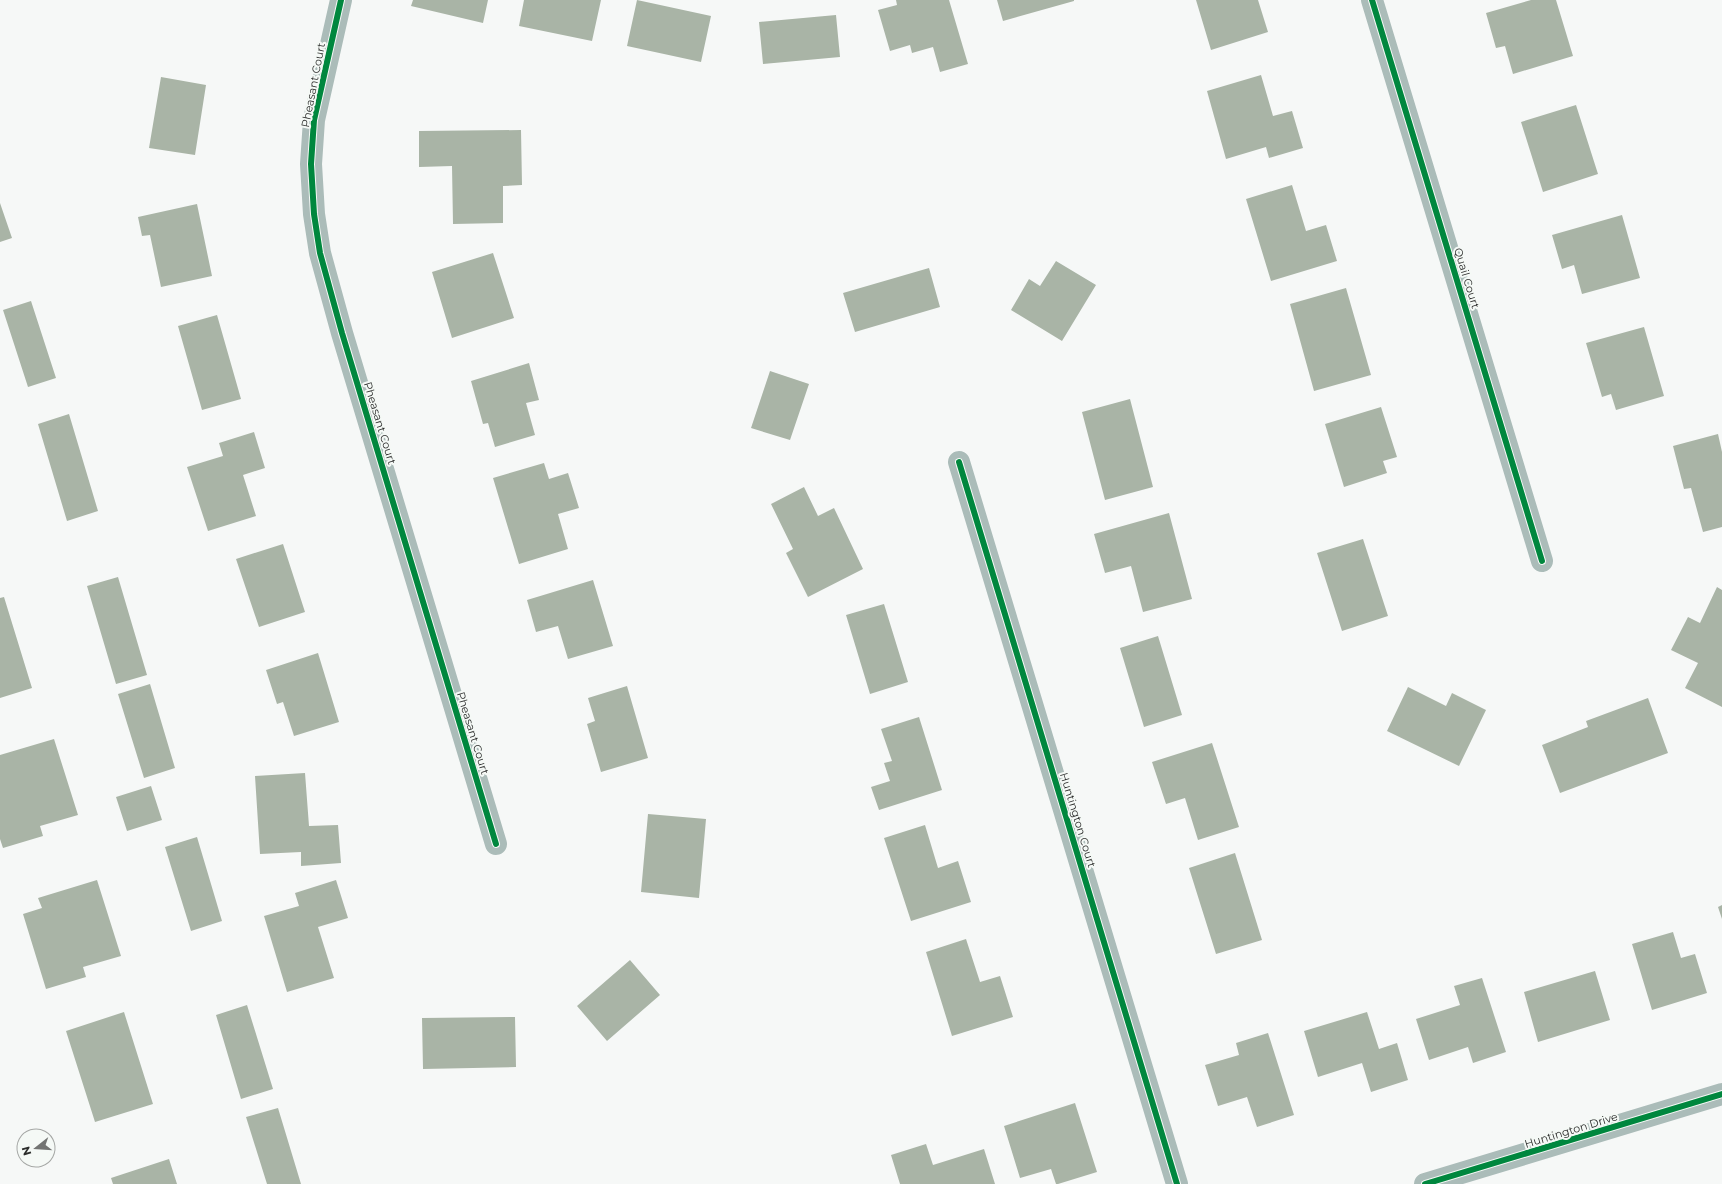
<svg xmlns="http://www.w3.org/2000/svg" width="1722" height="1184" font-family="Montserrat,sans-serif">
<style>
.building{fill:#a9b4a6}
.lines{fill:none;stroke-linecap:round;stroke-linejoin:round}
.minor{stroke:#abbcb9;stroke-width:22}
.cycleway-casing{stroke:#f5f9f6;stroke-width:8}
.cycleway{stroke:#00873e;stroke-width:6}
.labels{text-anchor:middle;stroke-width:4;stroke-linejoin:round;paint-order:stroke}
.street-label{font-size:11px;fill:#2c2d2c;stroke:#f5f9f6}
</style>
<rect width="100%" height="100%" fill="#f6f8f7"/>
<!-- building -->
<path class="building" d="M 413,0 L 488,0 L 483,23 L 411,6 Z
M 524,0 L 601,0 L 592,41 L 519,26 Z
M 637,0 L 711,16 L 701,62 L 627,46 Z
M 896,0 L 949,0 L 968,64 L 940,72 L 933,47 L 912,53 L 910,45 L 890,51 L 878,10 L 897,5 Z
M 997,0 L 1074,0 L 1074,1 L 1003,21 Z
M 1196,0 L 1258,0 L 1268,32 L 1211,50 Z
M 1531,0 L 1556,0 L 1573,56 L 1513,74 L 1505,46 L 1496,48 L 1486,13 Z
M 836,15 L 840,57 L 763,64 L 759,22 Z
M 1261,75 L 1273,116 L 1292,111 L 1303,148 L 1269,158 L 1266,147 L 1226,159 L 1207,91 Z
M 161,77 L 206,85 L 195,155 L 149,148 Z
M 1576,105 L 1598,174 L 1543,192 L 1521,122 Z
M 521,130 L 522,185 L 503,186 L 503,223 L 453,224 L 452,166 L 419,167 L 419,131 Z
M 1292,185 L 1306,231 L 1326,225 L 1337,261 L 1271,281 L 1246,199 Z
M 0,203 L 12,238 L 0,242 Z
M 197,204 L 212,276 L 161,287 L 150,235 L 142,236 L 138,217 Z
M 1622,215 L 1640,278 L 1582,294 L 1574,265 L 1562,269 L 1552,235 Z
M 493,253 L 514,318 L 452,338 L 432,272 Z
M 1056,261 L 1096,285 L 1062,341 L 1011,310 L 1029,279 L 1040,286 Z
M 929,268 L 940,307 L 855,332 L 843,293 Z
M 1346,288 L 1371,375 L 1314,391 L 1290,304 Z
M 31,301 L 56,378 L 28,387 L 3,310 Z
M 217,315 L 241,399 L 202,410 L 178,326 Z
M 1644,327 L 1664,396 L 1616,410 L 1611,394 L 1602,397 L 1586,343 Z
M 529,363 L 539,400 L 526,403 L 535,435 L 495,447 L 488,423 L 483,424 L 471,381 Z
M 770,371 L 809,384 L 790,440 L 751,428 Z
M 1130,399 L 1153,487 L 1105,500 L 1082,412 Z
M 1381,407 L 1397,457 L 1383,461 L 1387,473 L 1344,487 L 1325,424 Z
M 69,414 L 98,511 L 67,521 L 38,424 Z
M 254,432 L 265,468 L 243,475 L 256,516 L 208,531 L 187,467 L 223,456 L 219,443 Z
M 1718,434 L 1722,452 L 1722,527 L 1703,532 L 1691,488 L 1684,489 L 1673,446 Z
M 544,463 L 549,479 L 568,473 L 579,508 L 558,514 L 568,549 L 519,564 L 493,478 Z
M 804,487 L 818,516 L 834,508 L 863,569 L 808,597 L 786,553 L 793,549 L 771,504 Z
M 1169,513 L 1192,599 L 1143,612 L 1131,566 L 1105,573 L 1094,534 Z
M 1363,539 L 1388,616 L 1342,631 L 1317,553 Z
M 283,544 L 305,612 L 259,627 L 236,559 Z
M 118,577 L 147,675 L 116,684 L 87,586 Z
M 593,580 L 613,646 L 568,659 L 558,626 L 536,632 L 527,600 Z
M 1717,587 L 1722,590 L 1722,707 L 1685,688 L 1698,663 L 1671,650 L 1688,617 L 1700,623 Z
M 4,597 L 32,688 L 0,698 L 0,598 Z
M 884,604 L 908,682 L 870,694 L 846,615 Z
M 1158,636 L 1182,715 L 1144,727 L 1120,648 Z
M 318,653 L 339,722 L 294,736 L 283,702 L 277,704 L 266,670 Z
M 150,684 L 175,768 L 144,778 L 118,694 Z
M 627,686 L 648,758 L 601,772 L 587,724 L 595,721 L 588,698 Z
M 1408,687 L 1446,706 L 1452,693 L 1486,710 L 1459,766 L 1387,731 Z
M 1648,698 L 1668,753 L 1560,793 L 1542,745 L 1588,727 L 1586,721 Z
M 919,717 L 942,790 L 879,810 L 871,787 L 890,781 L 884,763 L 892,761 L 881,729 Z
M 54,739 L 78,815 L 40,826 L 43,836 L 3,848 L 0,839 L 0,755 Z
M 1212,743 L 1239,827 L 1198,840 L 1185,798 L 1166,804 L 1152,762 Z
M 305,773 L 309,826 L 338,825 L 341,863 L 301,866 L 301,852 L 260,854 L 255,776 Z
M 151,786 L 162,820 L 127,831 L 116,797 Z
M 648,814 L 706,819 L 699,898 L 641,892 Z
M 925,825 L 938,868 L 958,861 L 971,902 L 911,921 L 884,838 Z
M 197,837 L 222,921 L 191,931 L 165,847 Z
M 1235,853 L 1262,940 L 1216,954 L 1189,868 Z
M 97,880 L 121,956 L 83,967 L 86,977 L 46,989 L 23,914 L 42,908 L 38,898 Z
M 336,880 L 348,918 L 318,927 L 334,978 L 287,992 L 264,916 L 299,906 L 295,893 Z
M 1722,905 L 1722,919 L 1718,907 Z
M 1673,932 L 1681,958 L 1695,954 L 1707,993 L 1652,1010 L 1632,944 Z
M 966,939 L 980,982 L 1000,976 L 1013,1017 L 952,1036 L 926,952 Z
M 630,960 L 660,995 L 607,1041 L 577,1006 Z
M 1595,971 L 1610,1020 L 1538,1042 L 1524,992 Z
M 1482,978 L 1506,1052 L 1473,1063 L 1468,1047 L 1429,1060 L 1416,1019 L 1460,1005 L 1454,986 Z
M 247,1005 L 273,1089 L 241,1099 L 216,1015 Z
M 124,1012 L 153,1104 L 95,1122 L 66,1031 Z
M 1367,1012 L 1379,1049 L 1397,1043 L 1408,1080 L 1371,1092 L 1362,1063 L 1318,1077 L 1304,1031 Z
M 515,1017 L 516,1067 L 423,1069 L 422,1018 Z
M 1268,1033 L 1294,1115 L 1257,1127 L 1247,1097 L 1218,1106 L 1205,1065 L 1239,1055 L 1236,1043 Z
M 1075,1103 L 1097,1172 L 1058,1184 L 1056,1184 L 1051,1169 L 1020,1178 L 1004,1126 Z
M 278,1108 L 301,1184 L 267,1184 L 246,1117 Z
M 926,1144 L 933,1165 L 984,1149 L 995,1184 L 900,1184 L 891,1155 Z
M 169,1159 L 177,1184 L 113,1184 L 111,1178 Z"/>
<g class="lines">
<!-- minor -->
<path class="minor" d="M 341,0 L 314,120 L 311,164 L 314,214 L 320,253 L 342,333 L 496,844
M 1372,0 L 1542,561
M 959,462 L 1177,1184
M 1425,1184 L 1722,1094"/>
<!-- cycleway casing -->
<g class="cycleway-casing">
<path id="cycleway" d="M 341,0 L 314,120 L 311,164 L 314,214 L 320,253 L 342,333 L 496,844
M 1372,0 L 1542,561
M 959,462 L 1177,1184
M 1425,1184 L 1722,1094"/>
</g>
<!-- cycleway -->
<use href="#cycleway" class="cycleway"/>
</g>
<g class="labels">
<!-- street labels -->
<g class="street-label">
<text transform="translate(313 85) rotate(-79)" y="4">Pheasant Court</text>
<text transform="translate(1467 278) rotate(73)" y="4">Quail Court</text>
<text transform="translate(380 423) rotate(73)" y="4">Pheasant Court</text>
<text transform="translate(473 733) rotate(73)" y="4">Pheasant Court</text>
<text transform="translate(1078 820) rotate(73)" y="4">Huntington Court</text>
<text transform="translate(1571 1130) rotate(-17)" y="4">Huntington Drive</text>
</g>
</g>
<!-- north arrow -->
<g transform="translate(36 1148) rotate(253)"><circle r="19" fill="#f5f9f6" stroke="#a5a7a5"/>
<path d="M0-3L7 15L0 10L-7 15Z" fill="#737473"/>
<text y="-6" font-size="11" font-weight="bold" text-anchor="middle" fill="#2c2d2c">N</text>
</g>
</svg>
